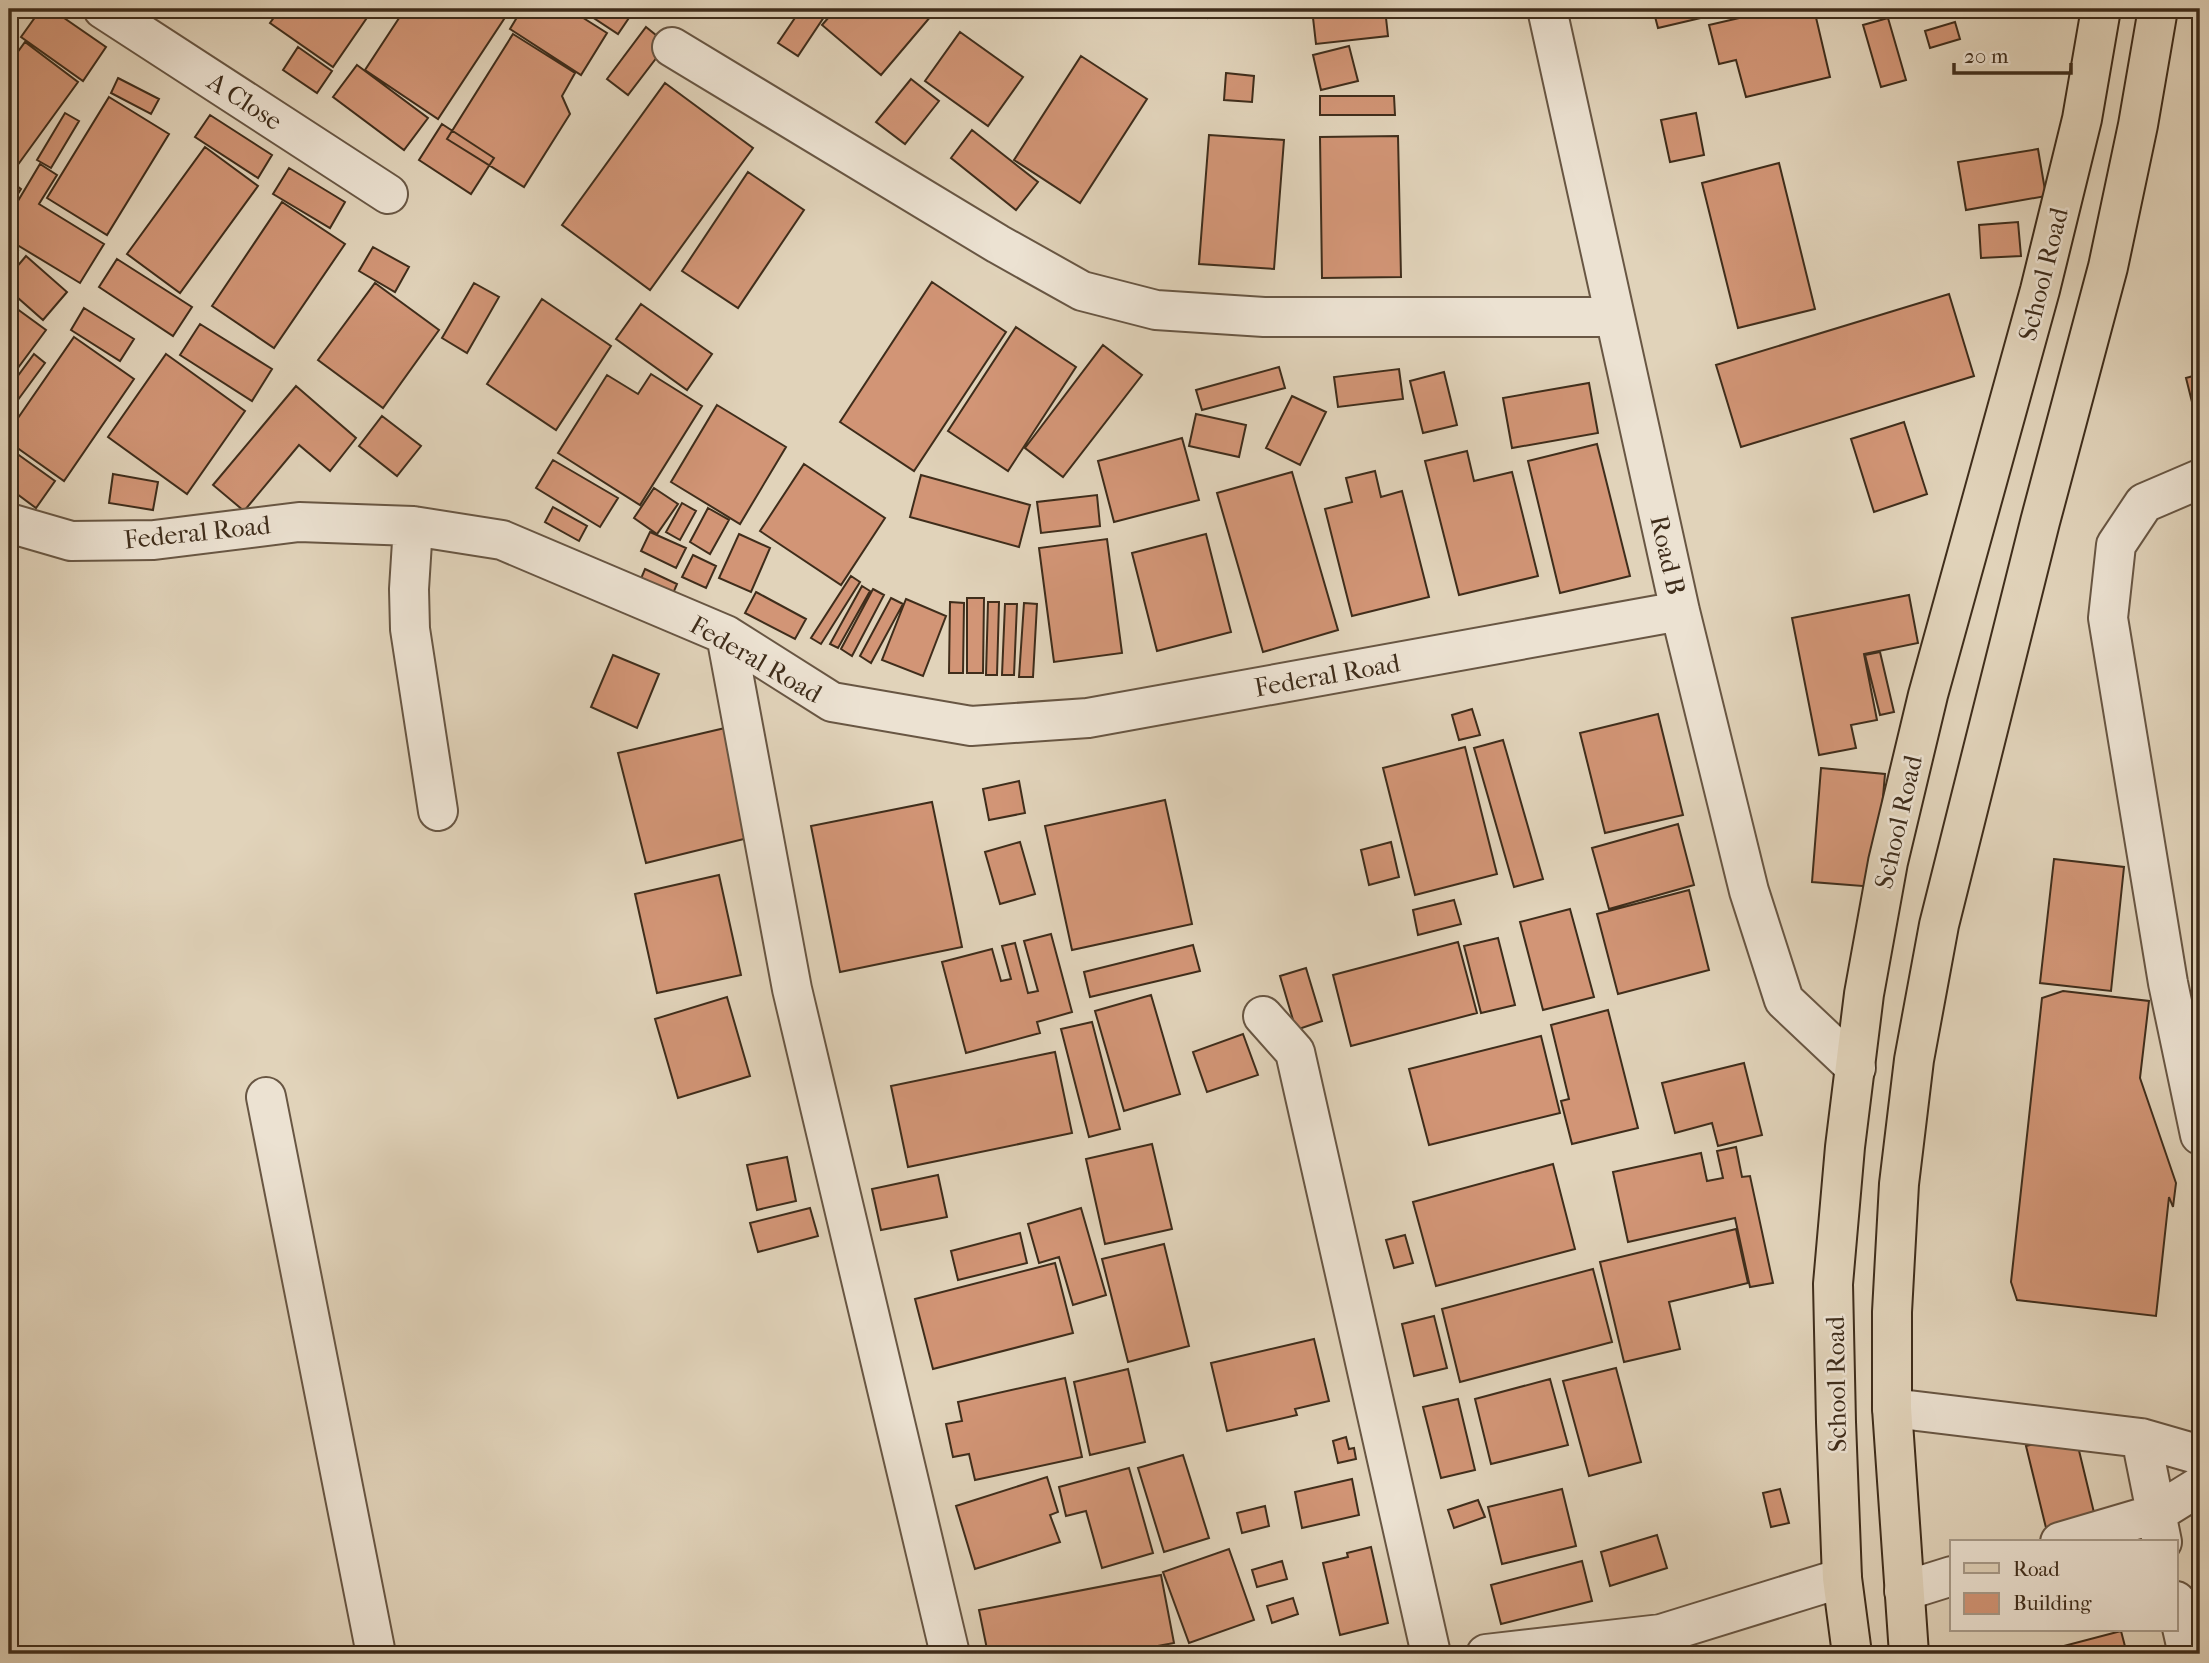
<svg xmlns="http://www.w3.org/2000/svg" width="2209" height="1663" font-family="'IM FELL French Canon',serif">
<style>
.building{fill:#d29576;stroke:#3f2d1b;stroke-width:2}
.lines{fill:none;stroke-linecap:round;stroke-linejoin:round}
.street-casing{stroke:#685643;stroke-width:42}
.primary-casing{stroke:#3f2d1b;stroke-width:42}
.street{stroke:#ece2d2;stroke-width:38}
.primary{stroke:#e1d3ba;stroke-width:38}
.labels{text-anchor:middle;stroke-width:5;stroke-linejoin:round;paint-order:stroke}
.street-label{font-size:26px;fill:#3f2d1b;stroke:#ece2d2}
</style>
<rect width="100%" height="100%" fill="#e1d3ba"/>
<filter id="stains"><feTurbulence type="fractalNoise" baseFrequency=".00286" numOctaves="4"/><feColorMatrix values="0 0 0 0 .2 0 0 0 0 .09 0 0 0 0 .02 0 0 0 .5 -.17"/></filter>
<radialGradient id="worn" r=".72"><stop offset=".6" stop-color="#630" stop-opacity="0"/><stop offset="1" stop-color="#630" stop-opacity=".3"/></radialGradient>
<!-- building -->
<path class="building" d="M 41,9 L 51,9 L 106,47 L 83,81 L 21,37 Z
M 280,9 L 373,9 L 333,67 L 270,23 Z
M 405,9 L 495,9 L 506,16 L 438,119 L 365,70 Z
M 522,9 L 569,9 L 607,33 L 581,75 L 510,29 Z
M 580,9 L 635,9 L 618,34 Z
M 801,9 L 818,9 L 826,14 L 798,56 L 778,43 Z
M 836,9 L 937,9 L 881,75 L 822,25 Z
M 1188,9 L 1212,9 L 1207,18 Z
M 1312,9 L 1385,9 L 1388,36 L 1316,44 Z
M 1653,9 L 1739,9 L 1658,28 Z
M 1778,9 L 1814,9 L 1830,77 L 1746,97 L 1736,60 L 1719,64 L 1709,25 Z
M 1888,18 L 1906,80 L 1881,87 L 1863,25 Z
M 1955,22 L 1960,39 L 1930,48 L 1925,31 Z
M 646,27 L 667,44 L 628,95 L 607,79 Z
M 960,32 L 1023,77 L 988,126 L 925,81 Z
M 513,34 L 575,73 L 562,96 L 570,114 L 524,187 L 447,139 Z
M 25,42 L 78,82 L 9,177 L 9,64 Z
M 1349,46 L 1358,81 L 1321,90 L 1313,55 Z
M 298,47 L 332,71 L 317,93 L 283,70 Z
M 1081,56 L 1147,99 L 1080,203 L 1014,160 Z
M 357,65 L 428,118 L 404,150 L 333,97 Z
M 1226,73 L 1254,76 L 1252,102 L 1224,100 Z
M 118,78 L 159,99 L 151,114 L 111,93 Z
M 911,79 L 939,101 L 905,144 L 876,122 Z
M 665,83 L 753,148 L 650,290 L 562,225 Z
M 1320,96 L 1394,96 L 1395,115 L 1320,115 Z
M 109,97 L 169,134 L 107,235 L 47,198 Z
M 65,113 L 79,121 L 51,168 L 37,160 Z
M 1696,113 L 1704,155 L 1670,162 L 1661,120 Z
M 210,115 L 272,155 L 258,178 L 195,137 Z
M 442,124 L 494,158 L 471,194 L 419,160 Z
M 972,130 L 1038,182 L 1016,210 L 951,158 Z
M 1209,135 L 1284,140 L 1274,269 L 1199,264 Z
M 1398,136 L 1401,277 L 1322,278 L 1320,137 Z
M 205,147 L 258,186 L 180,293 L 127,254 Z
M 2038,149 L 2046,196 L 1966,210 L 1958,162 Z
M 1779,163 L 1815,309 L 1738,328 L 1702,183 Z
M 40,164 L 57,175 L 39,204 L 104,244 L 80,283 L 9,240 L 9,216 Z
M 289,168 L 345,202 L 330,228 L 273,194 Z
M 748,172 L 804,210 L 738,308 L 682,271 Z
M 9,180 L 21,189 L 9,208 Z
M 282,202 L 345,244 L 274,348 L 212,306 Z
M 2018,222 L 2021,256 L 1981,258 L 1979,225 Z
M 9,244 L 18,251 L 9,263 Z
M 373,247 L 409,267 L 395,292 L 359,271 Z
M 26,256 L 67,292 L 43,320 L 9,290 L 9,276 Z
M 117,259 L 192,307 L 173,336 L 99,287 Z
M 932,282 L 1006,332 L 914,471 L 840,422 Z
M 375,283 L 439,330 L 383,408 L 318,360 Z
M 474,283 L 499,297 L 467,353 L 442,338 Z
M 1949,294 L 1974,376 L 1741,447 L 1716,365 Z
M 542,299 L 611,346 L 556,430 L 487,384 Z
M 9,303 L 46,330 L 9,380 Z
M 641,304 L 712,354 L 687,390 L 616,339 Z
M 84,308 L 134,339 L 120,361 L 71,330 Z
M 200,324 L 272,369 L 252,401 L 180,355 Z
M 1016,327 L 1076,367 L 1008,471 L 948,431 Z
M 74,337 L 134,379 L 64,481 L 9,442 L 9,431 Z
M 1103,345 L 1142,375 L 1063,477 L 1025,448 Z
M 34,354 L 45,363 L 12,408 L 9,406 L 9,388 Z
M 166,354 L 245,411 L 187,494 L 108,437 Z
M 1279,367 L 1285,388 L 1202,410 L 1196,390 Z
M 1399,369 L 1403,399 L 1338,407 L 1334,377 Z
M 1444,372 L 1457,425 L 1423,433 L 1410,381 Z
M 651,374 L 702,406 L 640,505 L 558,453 L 607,375 L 638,394 Z
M 2200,374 L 2200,425 L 2198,426 L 2186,378 Z
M 1589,383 L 1598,433 L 1512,448 L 1503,398 Z
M 296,386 L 356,438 L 330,471 L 299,445 L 244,511 L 213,485 Z
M 1292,396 L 1326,412 L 1300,465 L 1266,448 Z
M 717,405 L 786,447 L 740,524 L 671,482 Z
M 1196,414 L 1246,425 L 1239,457 L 1189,446 Z
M 382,416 L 421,446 L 397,476 L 359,446 Z
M 1904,422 L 1927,494 L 1874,512 L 1851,439 Z
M 1182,438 L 1199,500 L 1114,522 L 1098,461 Z
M 1597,444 L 1630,576 L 1560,593 L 1528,461 Z
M 9,448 L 55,481 L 36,508 L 9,488 Z
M 1467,451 L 1474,481 L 1512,472 L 1538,576 L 1459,595 L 1425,461 Z
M 553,460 L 618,498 L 600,527 L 536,488 Z
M 804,464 L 885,518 L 841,585 L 760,531 Z
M 1375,471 L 1381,497 L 1402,491 L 1429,597 L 1352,616 L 1325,509 L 1352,502 L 1346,478 Z
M 1292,472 L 1338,630 L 1263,652 L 1217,493 Z
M 113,474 L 158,482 L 153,510 L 109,503 Z
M 921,475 L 1030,505 L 1019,547 L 910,517 Z
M 654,488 L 678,504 L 657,534 L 634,518 Z
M 1097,495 L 1100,526 L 1041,533 L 1037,502 Z
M 682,503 L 696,511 L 680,540 L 666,532 Z
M 553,507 L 587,526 L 579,541 L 545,522 Z
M 708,508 L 729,520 L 710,554 L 690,542 Z
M 650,532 L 686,548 L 676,568 L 641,551 Z
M 739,534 L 770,548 L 751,592 L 719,578 Z
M 1206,534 L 1231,632 L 1157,651 L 1132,553 Z
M 1107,539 L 1122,653 L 1054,662 L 1039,548 Z
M 693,555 L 716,566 L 706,588 L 682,577 Z
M 645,569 L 677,584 L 669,603 L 637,588 Z
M 851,576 L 860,582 L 821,644 L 811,638 Z
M 862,586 L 870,591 L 838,648 L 830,644 Z
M 873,589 L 884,595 L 852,656 L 841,649 Z
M 756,592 L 806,619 L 795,639 L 745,613 Z
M 1909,595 L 1918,643 L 1864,654 L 1877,720 L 1851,725 L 1856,748 L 1819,755 L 1792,618 Z
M 891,598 L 903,604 L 871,663 L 860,656 Z
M 967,598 L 984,598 L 983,673 L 967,673 Z
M 906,599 L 946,616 L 923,676 L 882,660 Z
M 950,602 L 964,603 L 963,673 L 949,673 Z
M 988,602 L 999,602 L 997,675 L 986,675 Z
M 1024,603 L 1037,604 L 1033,677 L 1019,677 Z
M 1005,604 L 1017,604 L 1014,675 L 1002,675 Z
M 1880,652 L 1894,712 L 1880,715 L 1865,655 Z
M 613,655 L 659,674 L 637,728 L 591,707 Z
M 1472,709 L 1480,735 L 1459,740 L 1452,715 Z
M 1658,714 L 1683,815 L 1605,833 L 1580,733 Z
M 725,728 L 752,837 L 646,863 L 618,753 Z
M 1503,740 L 1543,879 L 1514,887 L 1474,748 Z
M 1465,747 L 1497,874 L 1415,895 L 1383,768 Z
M 1821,768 L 1885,774 L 1875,887 L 1812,882 Z
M 1019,781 L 1025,813 L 989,820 L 983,789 Z
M 1165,800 L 1192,924 L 1072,950 L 1045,826 Z
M 932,802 L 962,947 L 840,972 L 811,826 Z
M 1678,824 L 1694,885 L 1609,909 L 1592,848 Z
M 1020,842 L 1035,894 L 1000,904 L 985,852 Z
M 1391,842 L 1399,877 L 1369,885 L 1361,850 Z
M 2054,859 L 2124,867 L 2111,991 L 2040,983 Z
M 719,875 L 741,975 L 657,993 L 635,894 Z
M 1689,890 L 1709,970 L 1618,994 L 1597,914 Z
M 1454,900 L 1461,924 L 1418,935 L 1413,910 Z
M 1570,909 L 1594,997 L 1543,1010 L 1520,922 Z
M 1051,934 L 1072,1012 L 1037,1022 L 1040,1033 L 966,1053 L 942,962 L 992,949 L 1001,981 L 1011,979 L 1002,946 L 1015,943 L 1028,993 L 1038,991 L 1024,941 Z
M 1498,938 L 1515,1005 L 1481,1013 L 1464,946 Z
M 1458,942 L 1477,1013 L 1351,1046 L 1333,975 Z
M 1193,945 L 1200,971 L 1090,997 L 1084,972 Z
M 1306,968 L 1322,1021 L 1296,1030 L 1280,976 Z
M 2063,991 L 2149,1001 L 2140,1078 L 2176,1183 L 2173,1207 L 2169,1197 L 2156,1316 L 2017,1300 L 2011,1282 L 2042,998 Z
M 1151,995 L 1180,1094 L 1124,1111 L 1095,1011 Z
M 727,997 L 750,1076 L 678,1098 L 655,1019 Z
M 1608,1010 L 1638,1128 L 1572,1144 L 1561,1101 L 1569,1099 L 1551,1025 Z
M 1092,1022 L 1120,1129 L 1089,1137 L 1061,1029 Z
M 1243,1034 L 1258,1075 L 1207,1092 L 1193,1052 Z
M 1541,1036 L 1560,1113 L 1429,1145 L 1409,1069 Z
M 1055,1052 L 1072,1133 L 908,1167 L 891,1086 Z
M 1744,1063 L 1762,1135 L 1718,1146 L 1712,1123 L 1675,1133 L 1662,1083 Z
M 1152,1144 L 1172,1229 L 1105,1244 L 1086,1159 Z
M 1736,1147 L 1742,1177 L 1750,1176 L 1773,1283 L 1750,1287 L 1735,1218 L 1628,1242 L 1613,1172 L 1701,1153 L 1707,1181 L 1723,1178 L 1717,1151 Z
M 787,1157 L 796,1201 L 757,1210 L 747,1165 Z
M 1553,1164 L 1575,1249 L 1436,1286 L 1413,1202 Z
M 938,1175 L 947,1217 L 881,1230 L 872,1189 Z
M 810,1208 L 818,1236 L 758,1252 L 750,1223 Z
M 1081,1208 L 1106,1295 L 1073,1305 L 1059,1257 L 1039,1263 L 1028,1224 Z
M 1736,1229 L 1748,1283 L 1669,1302 L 1680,1349 L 1624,1362 L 1600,1262 Z
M 1020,1233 L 1027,1263 L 958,1280 L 951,1251 Z
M 1405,1235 L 1413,1263 L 1394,1268 L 1386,1240 Z
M 1164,1244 L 1189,1346 L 1128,1362 L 1102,1259 Z
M 1055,1263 L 1073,1333 L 933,1369 L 915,1299 Z
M 1593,1269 L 1612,1342 L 1460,1382 L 1442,1309 Z
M 1434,1316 L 1447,1368 L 1414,1376 L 1402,1324 Z
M 1314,1339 L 1329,1401 L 1295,1409 L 1297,1415 L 1227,1431 L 1211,1363 Z
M 1616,1368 L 1641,1462 L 1589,1476 L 1563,1381 Z
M 1128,1369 L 1145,1442 L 1090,1455 L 1074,1382 Z
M 1065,1378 L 1082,1457 L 975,1480 L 969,1454 L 953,1457 L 946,1424 L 962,1421 L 958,1402 Z
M 1550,1379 L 1568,1445 L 1491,1464 L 1475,1399 Z
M 1458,1399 L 1475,1470 L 1441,1478 L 1423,1407 Z
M 2075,1434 L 2097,1525 L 2048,1536 L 2026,1446 Z
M 1346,1437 L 1349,1449 L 1354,1448 L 1356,1459 L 1338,1463 L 1333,1441 Z
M 1183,1455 L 1209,1538 L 1164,1552 L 1138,1468 Z
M 1129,1468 L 1153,1553 L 1102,1568 L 1086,1511 L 1066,1516 L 1059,1487 Z
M 1047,1477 L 1058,1512 L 1050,1515 L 1060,1542 L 975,1569 L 956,1506 Z
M 1352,1479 L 1359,1515 L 1302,1528 L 1295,1492 Z
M 1562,1489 L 1576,1546 L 1502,1564 L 1488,1507 Z
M 1780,1489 L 1789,1523 L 1771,1527 L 1763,1493 Z
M 1478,1500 L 1485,1517 L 1454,1528 L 1448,1510 Z
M 1265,1506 L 1269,1526 L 1242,1533 L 1237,1513 Z
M 1657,1535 L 1667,1568 L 1610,1586 L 1601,1552 Z
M 1371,1547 L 1388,1623 L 1340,1635 L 1323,1563 L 1348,1557 L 1347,1553 Z
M 1229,1549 L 1254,1620 L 1189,1643 L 1163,1572 Z
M 1282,1561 L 1287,1579 L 1257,1587 L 1252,1570 Z
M 1582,1561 L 1592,1601 L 1501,1624 L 1491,1585 Z
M 1161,1575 L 1174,1643 L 1114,1654 L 988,1654 L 979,1610 Z
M 1293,1598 L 1298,1614 L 1272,1623 L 1267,1606 Z
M 2121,1631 L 2127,1654 L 2037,1654 L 2037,1653 Z"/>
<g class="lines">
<!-- street casing -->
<g class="street-casing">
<path id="street" d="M 103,9 L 388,194
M 1547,9 L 1680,611 L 1749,891 L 1784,1000 L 1856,1068
M 672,47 L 998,244 L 1082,291 L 1156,310 L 1264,317 L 1614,317
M 2200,479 L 2144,503 L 2116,545 L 2108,618 L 2168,983 L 2200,1135
M 9,523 L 71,541 L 154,540 L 299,522 L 413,526 L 502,540 L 726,635 L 832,702 L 971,726 L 1088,718 L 1680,611
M 413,526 L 409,589 L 410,629 L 438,811
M 726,635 L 792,989 L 950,1654
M 1263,1016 L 1295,1052 L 1431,1654
M 266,1097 L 376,1654
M 1892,1408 L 2141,1438 L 2200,1455
M 2141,1438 L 2162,1542
M 2060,1542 L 2155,1514 L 2200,1486
M 1904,1591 L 1952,1576
M 2176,1601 L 2188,1654
M 1486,1654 L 1661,1634 L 1842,1578"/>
</g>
<!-- primary casing -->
<g class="primary-casing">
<path id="primary" d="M 1852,1654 L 1842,1578 L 1836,1422 L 1833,1284 L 1845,1147 L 1864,994 L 1888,862 L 1928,695 L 2040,290 L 2082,119 L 2101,9
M 1909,1654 L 1892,1408 L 1892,1312 L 1899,1184 L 1914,1060 L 1939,925 L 2040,522 L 2108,267 L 2138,125 L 2158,9"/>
</g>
<!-- street -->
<use href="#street" class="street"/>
<!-- primary -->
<use href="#primary" class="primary"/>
</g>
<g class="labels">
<!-- street labels -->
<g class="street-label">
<text transform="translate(245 101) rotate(33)" y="9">A Close</text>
<text transform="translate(2043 274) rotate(-76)" y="9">School Road</text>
<text transform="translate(197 532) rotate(-6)" y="9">Federal Road</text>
<text transform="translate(1668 555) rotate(77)" y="9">Road B</text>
<text transform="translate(756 659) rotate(30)" y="9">Federal Road</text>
<text transform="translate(1327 675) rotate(-10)" y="9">Federal Road</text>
<text transform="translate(1898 822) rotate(-77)" y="9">School Road</text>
<text transform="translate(1836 1384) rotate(-91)" y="9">School Road</text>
</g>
</g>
<!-- margin -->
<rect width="2209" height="1663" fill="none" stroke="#e1d3ba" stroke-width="35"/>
<rect x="10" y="10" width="2188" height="1642" fill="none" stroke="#3f2d1b" stroke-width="3.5"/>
<rect x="18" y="18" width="2174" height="1628" fill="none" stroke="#3f2d1b" stroke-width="2"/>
<!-- legend -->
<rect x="1950" y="1540" width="228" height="91" fill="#ece2d2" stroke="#a79a89" stroke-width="2"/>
<rect x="1964" y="1563" width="35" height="10" fill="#e1d3ba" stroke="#a79a89" stroke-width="2"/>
<text x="2013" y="1576" font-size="21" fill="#3f2d1b">Road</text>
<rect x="1964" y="1593" width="35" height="21" fill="#d29576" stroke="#a79a89" stroke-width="2"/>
<text x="2013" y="1610" font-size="21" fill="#3f2d1b">Building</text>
<!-- scale -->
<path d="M1954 63v10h117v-10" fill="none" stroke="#3f2d1b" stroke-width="3.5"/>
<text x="1964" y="63" font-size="21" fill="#3f2d1b" stroke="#ece2d2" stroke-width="5" paint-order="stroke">20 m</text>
<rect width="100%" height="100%" filter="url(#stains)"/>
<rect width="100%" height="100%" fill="url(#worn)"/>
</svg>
